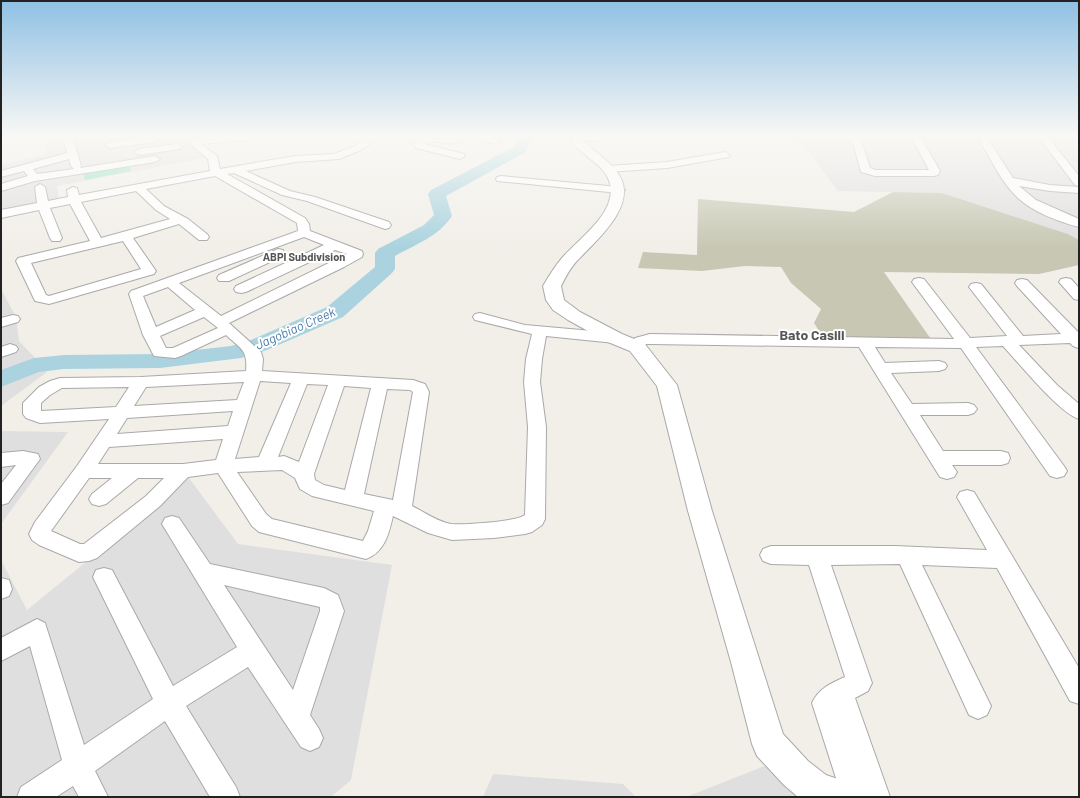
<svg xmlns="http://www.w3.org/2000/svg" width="1080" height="798" font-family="Barlow,sans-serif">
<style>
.residential{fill:#e0dfdf}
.construction{fill:#c7c7b4}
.pitch{fill:#88e0be}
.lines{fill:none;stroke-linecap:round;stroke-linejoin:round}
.river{fill:#aad3df;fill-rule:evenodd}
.minor-casing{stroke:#a9a9a9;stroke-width:2}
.tertiary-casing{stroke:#a9a9a9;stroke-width:2}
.minor{fill:#fff;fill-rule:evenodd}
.tertiary{fill:#fff;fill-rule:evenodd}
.labels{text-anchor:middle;stroke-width:4;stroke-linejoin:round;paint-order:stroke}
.far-neighbourhood-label{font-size:11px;font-weight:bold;fill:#555;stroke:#fff}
.water-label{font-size:13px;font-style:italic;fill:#4a7aab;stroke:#fff}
.quarter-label{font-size:14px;font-weight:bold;fill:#555;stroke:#fff}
</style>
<rect width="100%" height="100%" fill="#f2efe9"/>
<!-- residential -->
<path class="residential" d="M 45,136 L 180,136 L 204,158 L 57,186 L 59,200 L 1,213 L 1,165 L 45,154 Z
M 789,136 L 1079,136 L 1079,240 L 1068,234 L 942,193 L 838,191 L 811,155 Z
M 1,289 L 16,317 L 19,341 L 38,361 L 47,372 L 1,406 Z
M 1,431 L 68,432 L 1,524 Z
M 189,478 L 238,544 L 392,565 L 351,780 L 331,797 L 1,797 L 1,560 L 27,610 Z
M 772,763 L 813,797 L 686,797 Z
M 493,774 L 623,784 L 636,797 L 483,797 Z"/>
<!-- construction -->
<path class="construction" d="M 893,192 L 942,193 L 1068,234 L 1079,240 L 1079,265 L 1039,274 L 884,272 L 933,342 L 824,339 L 814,323 L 821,309 L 791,283 L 781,267 L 745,266 L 702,271 L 638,268 L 643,252 L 697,255 L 698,199 L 854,212 Z"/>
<!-- pitch -->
<path class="pitch" d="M 128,163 L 131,171 L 85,180 L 83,172 Z"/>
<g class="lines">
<!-- river -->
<path class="river" d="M 518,136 L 532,136 L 526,152 L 446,196 L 452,216 C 438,237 416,244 395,256 L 395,269 L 392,273 L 343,317 L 267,350 L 241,358 L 160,368 L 64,369 L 39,372 L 1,387 L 1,370 L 34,358 L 64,355 L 160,354 L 231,346 L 251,340 L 327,307 L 375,267 L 375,253 L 378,249 L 424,225 L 434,215 L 428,194 L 431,190 L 514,147 Z"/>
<!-- minor casing -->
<g class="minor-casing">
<path id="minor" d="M 64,136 L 74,136 L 73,138 L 81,166 L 80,168 L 155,156 L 160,159 L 155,162 L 35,181 L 1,191 L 1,184 L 28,176 L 24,171 L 1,177 L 1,171 L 67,153 L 63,138 ZM 69,159 L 71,166 L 74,169 L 37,174 L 33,169 Z
M 153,136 L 158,137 L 160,139 L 155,142 L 110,148 L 105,145 L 110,142 Z
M 260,136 L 256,139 L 201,144 L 217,156 L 220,169 L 295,156 L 334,154 L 355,146 L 370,136 L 382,136 L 361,150 L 339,159 L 295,162 L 246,171 L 290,191 L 315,197 L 389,222 L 391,225 L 389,228 L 385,229 L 307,201 L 282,195 L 234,173 L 227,174 L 305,218 L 309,224 L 310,231 L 362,251 L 363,254 L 362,257 L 344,267 L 229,323 L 261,352 L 263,359 L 262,371 L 413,380 L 425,384 L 429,392 L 412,506 C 424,512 438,522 451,524 C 464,525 515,522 525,515 L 528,427 L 524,382 L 526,359 L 532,334 L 475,320 L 473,317 L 475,314 L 480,313 L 525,325 L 615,333 L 620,335 L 623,338 L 620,341 L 615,343 L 546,336 L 542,359 L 540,382 L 546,427 L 545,519 L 542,525 L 532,532 L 525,534 L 494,538 L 452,540 L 428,533 L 393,516 C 389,533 385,552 366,559 L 259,532 L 252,526 L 218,473 L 188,477 L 160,506 L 97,558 L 89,561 L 79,562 L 39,545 L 32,540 L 29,534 L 35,522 L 77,466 L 109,419 L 40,423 L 26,418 L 23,414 L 23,403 L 39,387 L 50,381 L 60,378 L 141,377 L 246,371 C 248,350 241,349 226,335 L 181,356 L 175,358 L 154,356 L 143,335 L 129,294 L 131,291 L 298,231 L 297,223 L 215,176 L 146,189 L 164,206 L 188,219 L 207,234 L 209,237 L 207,240 L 199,240 L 179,224 L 133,238 L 156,271 L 154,274 L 49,304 L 35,301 L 16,261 L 18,258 L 90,241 L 70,204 L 50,208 L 62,238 L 60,241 L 52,241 L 50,238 L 39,210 L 1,218 L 1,210 L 37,203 L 35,187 L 40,184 L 45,187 L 48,201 L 68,197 L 67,190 L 73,187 L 77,188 L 79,195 L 210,171 L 208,159 L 191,145 L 189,143 L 191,141 L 212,136 ZM 136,191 L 156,210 L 170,219 L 101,238 L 81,202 ZM 304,237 L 324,245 L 236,286 L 234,289 L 236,292 L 241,293 L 246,292 L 335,250 L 347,254 L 221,316 L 179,283 ZM 123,241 L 141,269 L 49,296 L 46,295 L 31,263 ZM 168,287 L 195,310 L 156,327 L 143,296 ZM 204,317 L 218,328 L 173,348 L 166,348 L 160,336 ZM 260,381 L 291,383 L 259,457 L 235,459 ZM 244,382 L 237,400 L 134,406 L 146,387 ZM 307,384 L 328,385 L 299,462 L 284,456 L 278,457 ZM 344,386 L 371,388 L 345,490 L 324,485 L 315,480 L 314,474 ZM 129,387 L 116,407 L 41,411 L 41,403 L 50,395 L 62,388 ZM 387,389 L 410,390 L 413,392 L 393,500 L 364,494 ZM 233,411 L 228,426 L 117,434 L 127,418 ZM 223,439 L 216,460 L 183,464 L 98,464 L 109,447 ZM 282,470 L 295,478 L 300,489 L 312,496 L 374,511 L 368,531 L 363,541 L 272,519 L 266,514 L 237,472 ZM 89,478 L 112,478 L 92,494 L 89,499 L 92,504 L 99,506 L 106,504 L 138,478 L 164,478 L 146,496 L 84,544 L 80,544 L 51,531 Z
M 411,136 L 443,136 L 457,139 L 459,141 C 452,148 435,137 424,144 L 464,154 L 465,156 L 460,159 L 416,148 L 413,144 L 417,140 L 412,139 Z
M 468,136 L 488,136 L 499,139 L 501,141 L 496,144 L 469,138 Z
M 577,136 L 614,136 L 610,139 L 578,142 L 573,139 Z
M 846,136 L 857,136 L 861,140 L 870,168 L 876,170 L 929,170 L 911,136 L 920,136 L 940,171 L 938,175 L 934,176 L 875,176 L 861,172 L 853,143 Z
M 977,136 L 986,136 L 1013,178 L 1050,185 L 1079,187 L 1079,193 L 1050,191 L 1019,186 L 1036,200 L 1079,219 L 1079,227 C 1059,222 1033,212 1018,198 C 1000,181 990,157 977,136 Z
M 1038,136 L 1047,136 L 1079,176 L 1079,186 L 1075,185 Z
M 177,144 L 182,147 L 180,149 L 139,155 L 134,152 L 139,149 Z
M 725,152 L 730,155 L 729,157 L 667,168 L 608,172 L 603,169 L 608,166 L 667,162 Z
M 501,176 L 619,187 L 625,190 L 619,193 L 497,181 L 496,179 L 497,177 Z
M 278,249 L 283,250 L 284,253 L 283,256 L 229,281 L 219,281 L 217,278 L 219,275 Z
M 919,278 L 924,279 L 970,338 L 1007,336 L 969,287 L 971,284 L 976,283 L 981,284 L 1023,336 L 1061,334 L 1017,286 L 1015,283 L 1017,280 L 1022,279 L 1027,280 L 1079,333 L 1078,348 L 1073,346 L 1070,343 L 1019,345 L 1057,385 L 1079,404 L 1079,419 C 1059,413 1019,363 1003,346 L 976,347 L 1064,466 L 1067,471 L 1064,476 L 1057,478 L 1050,476 L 961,348 L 875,347 L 885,363 L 939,361 L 945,363 L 947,366 L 945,369 L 939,371 L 891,373 L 912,404 L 968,403 L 974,405 L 977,409 L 974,413 L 968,415 L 920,415 L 943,451 L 1001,451 L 1008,453 L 1010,458 L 1008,463 L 1001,465 L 952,465 L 957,472 L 954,477 L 947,479 L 940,477 L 859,347 L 650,344 L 646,344 L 642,350 L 637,352 L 632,350 L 629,347 L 635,338 L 650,334 L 954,339 L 912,282 L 914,279 Z
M 1066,278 L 1071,279 L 1079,288 L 1079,300 L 1074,299 L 1059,282 L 1061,279 Z
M 13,315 L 18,316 L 20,319 L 18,322 L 1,327 L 1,318 Z
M 10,344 L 16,346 L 18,349 L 16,352 L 1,357 L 1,347 Z
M 23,451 L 38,454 L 40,459 L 8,503 L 1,505 L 1,484 L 16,465 L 1,467 L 1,453 Z
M 967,490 L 974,492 L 1079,668 L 1079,704 L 1070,701 L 997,568 L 922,565 L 991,706 L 987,715 L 978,719 L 969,715 L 900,564 L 831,565 L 872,683 L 868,691 L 855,698 L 890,797 L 842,797 L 812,703 C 818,689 831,683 845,677 L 809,565 L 771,564 L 763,561 L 760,555 L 763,549 L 771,546 L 895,546 L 987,550 L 957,497 L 960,492 Z
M 172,516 L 179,518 L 210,564 L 324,588 L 338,595 L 344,611 L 310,715 L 319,729 L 323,738 L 319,747 L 310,751 L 301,747 L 248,667 L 186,706 L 236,787 L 240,797 L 210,797 L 165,721 L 95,771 L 108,797 L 79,797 L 73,786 L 56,797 L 17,797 L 21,787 L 62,760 L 30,646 L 1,661 L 1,638 L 37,619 L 45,623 L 84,745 L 153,699 L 93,577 L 96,570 L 104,568 L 112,570 L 173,686 L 237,647 L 162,524 L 165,518 ZM 224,585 L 320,607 L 320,611 L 293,690 Z
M 1,578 L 9,580 L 12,589 L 9,596 L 1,599 Z"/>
</g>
<!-- tertiary casing -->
<g class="tertiary-casing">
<path id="tertiary" d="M 572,136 L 584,136 L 583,141 L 586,143 C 597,154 611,162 619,175 C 639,206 594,242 575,263 C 569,270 565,278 561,286 L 564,300 L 580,312 L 622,334 L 644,343 L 677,385 L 712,511 L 783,734 L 808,761 L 826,775 L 855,785 L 861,797 L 798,797 L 784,785 L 757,756 L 752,744 L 731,662 L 688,511 L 657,386 L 630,351 L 608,342 L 568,320 L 553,310 L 546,300 L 543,286 C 549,276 555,266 562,258 C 580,237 622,210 608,178 C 602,164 580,154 571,141 Z"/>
</g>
<!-- minor -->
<use href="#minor" class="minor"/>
<!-- tertiary -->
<use href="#tertiary" class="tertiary"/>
</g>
<!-- sky -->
<linearGradient id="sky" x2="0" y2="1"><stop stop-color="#8fc0e4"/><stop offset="0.55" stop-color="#f9f8f5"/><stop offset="1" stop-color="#f9f8f5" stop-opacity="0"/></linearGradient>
<rect width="1080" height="248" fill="url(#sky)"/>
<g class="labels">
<!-- far-neighbourhood labels -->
<g class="far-neighbourhood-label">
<text x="304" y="261">ABPI Subdivision</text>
</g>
<!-- water labels -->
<g class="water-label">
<text transform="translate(295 328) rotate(-24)" y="5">Jagobiao Creek</text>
</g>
<!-- quarter labels -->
<g class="quarter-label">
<text x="812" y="340">Bato Casili</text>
</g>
</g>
<!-- border -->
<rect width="1080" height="798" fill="none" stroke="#222222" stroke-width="4"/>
</svg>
